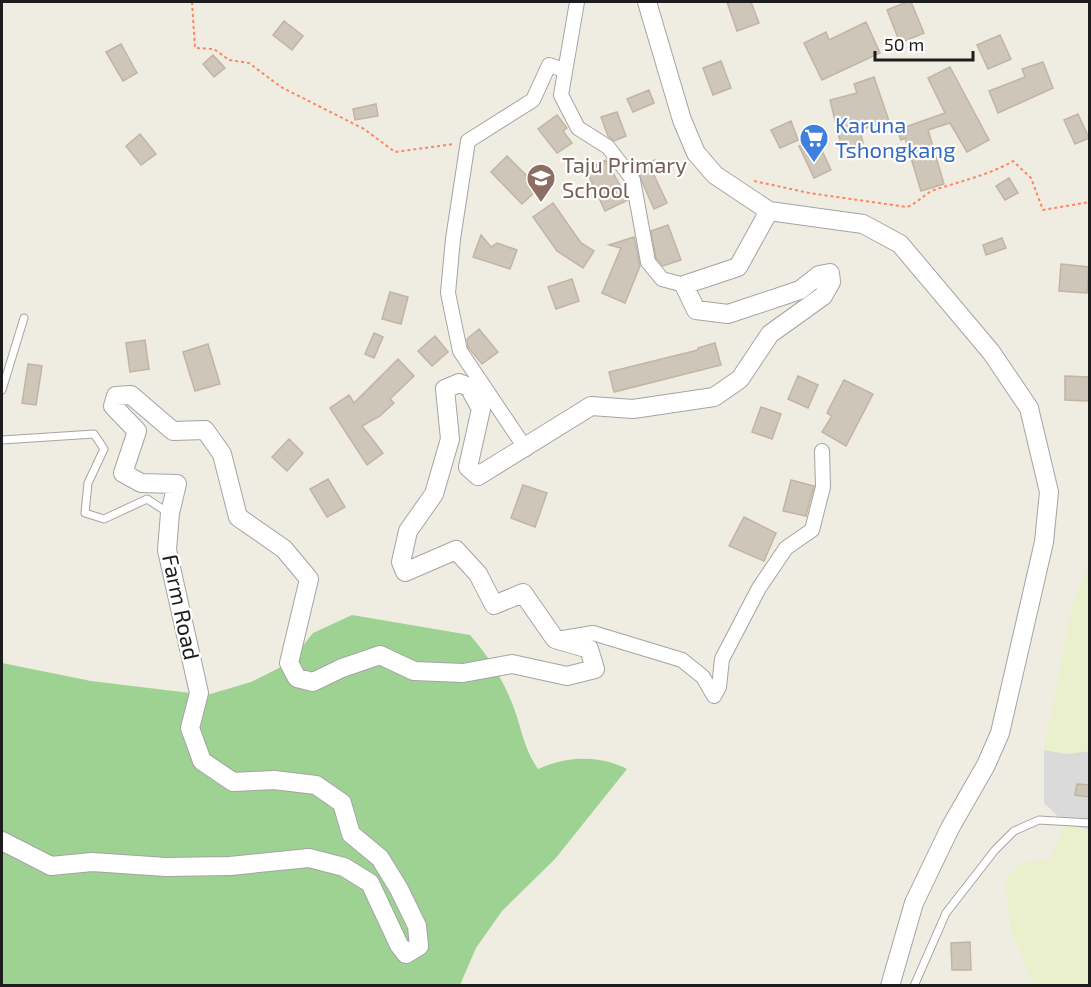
<svg xmlns="http://www.w3.org/2000/svg" width="1091" height="987" font-family="'Exo 2',sans-serif">
<style>
.residential{fill:#dbdada}
.farmland{fill:#e9f0cb}
.forest{fill:#9ed292}
.building{fill:#cfc6ba;stroke:#c2b4a3;stroke-width:1.5}
.lines{fill:none;stroke-linecap:round;stroke-linejoin:round}
.service-casing{stroke:#a4a4a4;stroke-width:9}
.minor-casing{stroke:#a4a4a4;stroke-width:16}
.tertiary-casing{stroke:#a4a4a4;stroke-width:20}
.path{stroke:#ff8563;stroke-width:2;stroke-dasharray:3 3;stroke-linecap:butt}
.service{stroke:#fff;stroke-width:7}
.minor{stroke:#fff;stroke-width:14}
.tertiary{stroke:#fff;stroke-width:18}
.labels{text-anchor:middle;stroke-width:4.5;stroke-linejoin:round;paint-order:stroke}
.shop-label{font-size:22px;fill:#366cbe;stroke:#fff;text-anchor:start}
.education-label{font-size:22px;fill:#785e54;stroke:#fff;text-anchor:start}
.street-label{font-size:22px;fill:#1d1d1d;stroke:#fff}
</style>
<rect width="100%" height="100%" fill="#efece1"/>
<!-- residential -->
<path class="residential" d="M 1044,750 L 1068,754 L 1089,751 L 1089,830 L 1066,824 L 1044,803 Z"/>
<!-- farmland -->
<path class="farmland" d="M 1089,563 L 1089,751 L 1068,754 L 1044,750 L 1072,607 Z
M 1066,824 L 1089,830 L 1089,985 L 1033,985 L 1011,929 L 1005,878 L 1024,863 L 1050,859 Z"/>
<!-- forest -->
<path class="forest" d="M 352,615 L 470,635 C 491,659 507,686 517,717 C 523,736 526,752 538,769 C 567,756 599,755 627,769 L 555,859 L 502,911 L 476,948 L 460,985 L 2,985 L 2,663 L 91,681 L 207,695 L 251,682 L 289,663 L 313,633 Z"/>
<!-- building -->
<path class="building" d="M 727,2 L 751,2 L 759,23 L 737,31 Z
M 907,2 L 911,2 L 924,33 L 900,43 L 887,10 Z
M 284,21 L 303,36 L 292,50 L 273,35 Z
M 866,22 L 880,53 L 822,80 L 804,43 L 826,32 L 829,40 Z
M 1000,35 L 1011,59 L 988,69 L 977,45 Z
M 121,44 L 137,73 L 123,81 L 106,52 Z
M 213,55 L 225,68 L 214,77 L 203,64 Z
M 721,61 L 731,88 L 713,95 L 703,68 Z
M 1043,62 L 1053,88 L 998,113 L 989,91 L 1025,77 L 1022,69 Z
M 950,67 L 989,140 L 967,152 L 950,123 L 928,130 L 944,184 L 921,191 L 905,138 L 901,140 L 897,130 L 945,113 L 928,78 Z
M 874,77 L 889,121 L 860,130 L 863,143 L 842,149 L 830,100 L 857,93 L 854,84 Z
M 649,90 L 654,103 L 633,112 L 627,99 Z
M 376,104 L 378,116 L 355,120 L 353,109 Z
M 617,112 L 626,136 L 614,141 L 608,136 L 601,117 Z
M 1078,114 L 1089,138 L 1075,144 L 1064,120 Z
M 557,115 L 567,128 L 563,131 L 572,143 L 557,153 L 538,129 Z
M 791,121 L 798,140 L 780,148 L 771,130 Z
M 140,134 L 156,154 L 141,165 L 126,146 Z
M 816,138 L 831,170 L 814,178 L 799,146 Z
M 507,156 L 539,188 L 522,204 L 491,172 Z
M 606,160 L 628,200 L 605,211 L 586,170 Z
M 655,160 L 660,170 L 653,173 L 667,203 L 654,209 L 636,168 Z
M 1009,178 L 1018,193 L 1005,200 L 996,186 Z
M 553,203 L 581,243 L 594,251 L 583,268 L 557,251 L 533,217 Z
M 668,225 L 681,260 L 663,266 L 656,258 L 651,231 Z
M 481,235 L 491,247 L 497,243 L 517,250 L 510,269 L 473,257 Z
M 634,237 L 640,266 L 625,303 L 602,293 L 621,248 L 609,245 Z
M 1002,238 L 1006,248 L 986,255 L 983,245 Z
M 1061,264 L 1089,267 L 1087,293 L 1059,291 Z
M 572,279 L 579,301 L 556,309 L 548,287 Z
M 390,292 L 408,297 L 401,324 L 382,319 Z
M 479,329 L 498,352 L 482,364 L 468,347 L 467,339 Z
M 374,333 L 383,337 L 374,358 L 365,354 Z
M 435,336 L 448,352 L 432,366 L 418,351 Z
M 145,340 L 149,369 L 130,372 L 126,343 Z
M 715,343 L 721,365 L 614,392 L 609,372 L 698,350 L 698,348 Z
M 208,344 L 220,384 L 195,391 L 183,352 Z
M 398,359 L 414,376 L 390,399 L 394,403 L 380,416 L 362,426 L 383,453 L 367,465 L 330,408 L 349,395 L 354,403 Z
M 28,364 L 42,366 L 36,405 L 22,403 Z
M 798,376 L 818,385 L 808,408 L 788,399 Z
M 1065,376 L 1089,377 L 1089,401 L 1065,400 Z
M 844,380 L 873,394 L 846,446 L 822,432 L 832,416 L 827,413 Z
M 761,407 L 781,414 L 772,439 L 752,432 Z
M 289,439 L 303,453 L 287,471 L 272,457 Z
M 328,479 L 345,507 L 327,517 L 310,489 Z
M 791,480 L 814,486 L 806,516 L 783,511 Z
M 523,485 L 547,493 L 535,527 L 511,518 Z
M 744,517 L 776,533 L 764,561 L 729,546 Z
M 1077,784 L 1089,785 L 1089,797 L 1075,795 Z
M 970,942 L 971,970 L 952,970 L 951,943 Z"/>
<g class="lines">
<!-- service casing -->
<g class="service-casing">
<path id="service" d="M 2,390 L 24,318
M 2,440 L 94,434 L 104,449 L 88,483 L 85,513 L 104,519 L 147,499 L 167,512
M 914,986 L 946,913 L 995,850 L 1014,831 L 1039,820 L 1090,823"/>
</g>
<!-- minor casing -->
<g class="minor-casing">
<path id="minor" d="M 577,2 L 561,95 L 578,128 L 608,147 L 633,180 L 648,262 L 662,279 L 684,285
M 526,449 L 460,351 L 448,293 L 453,239 L 468,141 L 533,100 L 549,65 L 564,70
M 557,639 L 593,633 L 682,660 L 703,677 L 714,696 L 719,687 L 722,659 L 759,588 L 786,548 L 812,530 L 823,487 L 822,451"/>
</g>
<!-- tertiary casing -->
<g class="tertiary-casing">
<path id="tertiary" d="M 647,2 L 682,120 L 696,153 L 715,175 L 769,211 L 863,224 L 900,244 L 991,352 L 1029,408 L 1049,492 L 1044,542 L 1000,733 L 986,765 L 950,828 L 914,903 L 890,986
M 2,841 L 51,866 L 92,862 L 166,867 L 230,866 L 309,858 L 344,867 L 370,883 L 399,945 L 406,954 L 419,946 L 417,926 L 399,889 L 380,858 L 351,834 L 342,803 L 316,785 L 274,780 L 233,782 L 202,761 L 190,728 L 199,693 L 167,550 L 170,513 L 177,484 L 141,483 L 123,473 L 137,431 L 113,406 L 116,396 L 131,395 L 173,431 L 205,430 L 222,454 L 238,517 L 284,549 L 309,579 L 289,663 L 297,678 L 313,682 L 342,668 L 380,655 L 414,671 L 463,673 L 512,664 L 567,676 L 595,669 L 589,649 L 555,639 L 523,593 L 494,605 L 478,574 L 456,550 L 405,572 L 401,562 L 408,531 L 434,494 L 450,439 L 445,389 L 459,383 L 469,387 L 481,409 L 468,467 L 478,476 L 591,406 L 633,409 L 714,397 L 740,379 L 770,334 L 823,296 L 831,282 L 830,273 L 819,275 L 800,290 L 728,314 L 696,310 L 684,285 L 738,267 L 769,211"/>
</g>
<!-- path -->
<path class="path" d="M 192,2 L 195,48 L 214,49 L 229,60 L 249,63 L 281,87 L 364,129 L 395,152 L 454,144
M 754,181 L 809,193 L 907,207 C 918,203 924,194 934,190 C 961,181 989,175 1013,161 L 1031,178 L 1043,210 L 1090,202"/>
<!-- service -->
<use href="#service" class="service"/>
<!-- minor -->
<use href="#minor" class="minor"/>
<!-- tertiary -->
<use href="#tertiary" class="tertiary"/>
</g>
<!-- icons -->
<defs>
<g id="supermarket-pin" transform="scale(1.5)"><path d="M0 17L-7.5 6A9.5 9.5 0 1 1 7.5 6Z" fill="#3f7fe0" stroke="#fff"/><path d="M-6-5.5h2.5l.6 2H6L4.5 2H-2.5L-4.4-4H-6ZM-1.5 3.2a1.3 1.3 0 1 0 .1 0ZM3 3.2a1.3 1.3 0 1 0 .1 0Z" fill="#fff"/></g>
<g id="school-pin" transform="scale(1.5)"><path d="M0 17L-7.5 6A9.5 9.5 0 1 1 7.5 6Z" fill="#8d6e63" stroke="#fff"/><path d="M0-5L7-2L0 1L-7-2ZM-4 1L0 2.5L4 1V4Q0 6-4 4Z" fill="#fff"/></g>
</defs>
<g fill-rule="evenodd">
<use href="#supermarket-pin" x="814" y="138"/>
<use href="#school-pin" x="541" y="178"/>
</g>
<g class="labels">
<!-- shop labels -->
<g class="shop-label">
<text x="835" y="133">Karuna<tspan x="835" dy="25">Tshongkang</tspan></text>
</g>
<!-- education labels -->
<g class="education-label">
<text x="562" y="173">Taju Primary<tspan x="562" dy="25">School</tspan></text>
</g>
<!-- street labels -->
<g class="street-label">
<text transform="translate(181 607) rotate(78)" y="8">Farm Road</text>
</g>
</g>
<!-- border -->
<rect width="1091" height="987" fill="none" stroke="#1d1d1d" stroke-width="6"/>
<!-- scale -->
<path d="M875 51v9h98v-9" fill="none" stroke="#1d1d1d" stroke-width="3"/>
<text x="884" y="51" font-size="18" fill="#1d1d1d" stroke="#ffffff" stroke-width="4.5" paint-order="stroke">50 m</text>
</svg>
